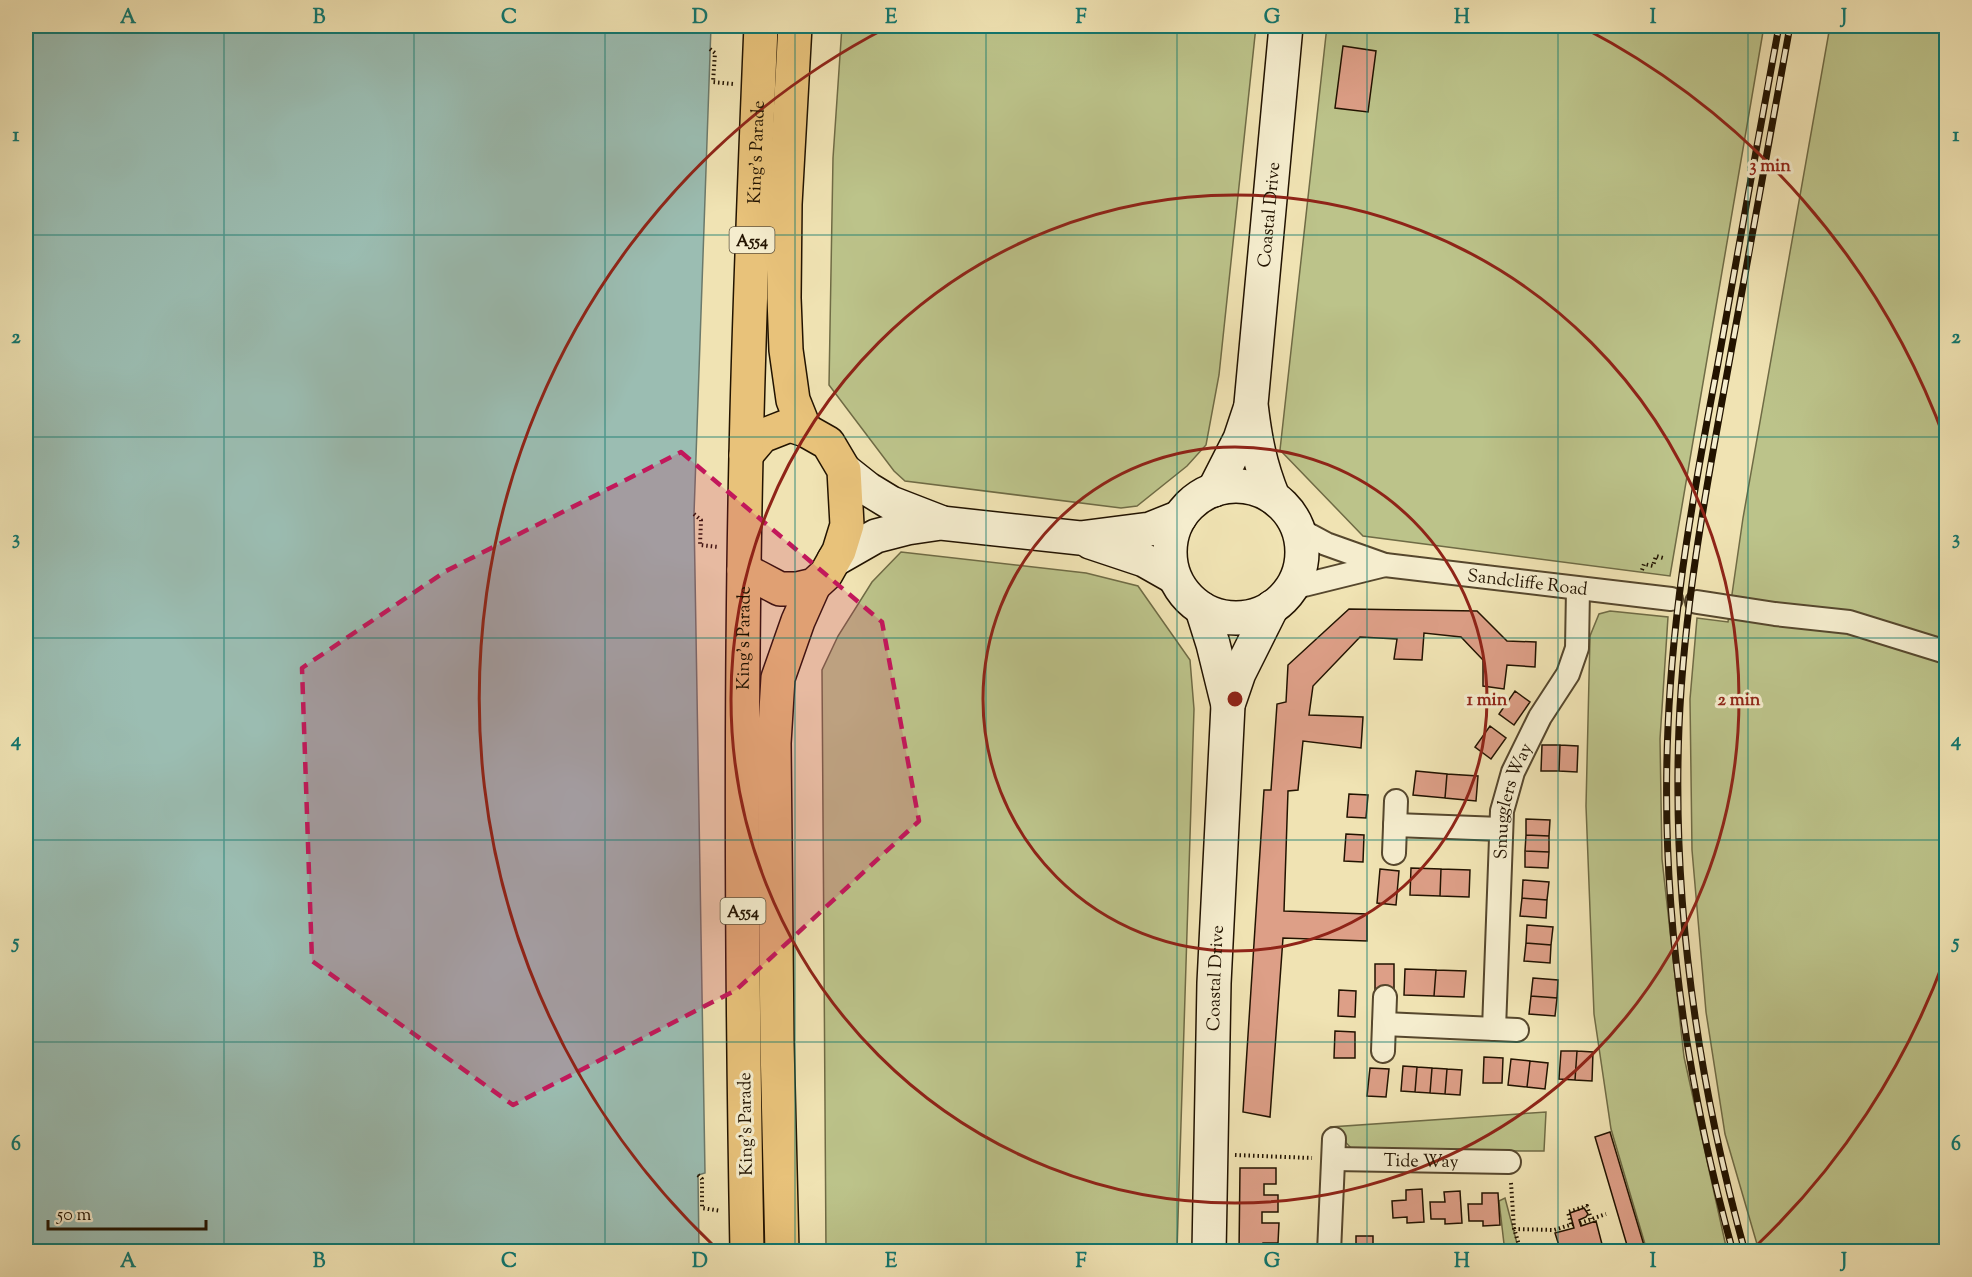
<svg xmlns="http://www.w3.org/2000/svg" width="1972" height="1277" font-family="'Sorts Mill Goudy',serif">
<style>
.green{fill:#bcc38a;stroke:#6f6b45;stroke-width:1.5}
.water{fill:#9bbdb2;stroke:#6b796b;stroke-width:1.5}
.building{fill:#dd9f87;stroke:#221300;stroke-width:1.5}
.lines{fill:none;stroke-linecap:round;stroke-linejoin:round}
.street-casing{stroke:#56472d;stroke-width:26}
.secondary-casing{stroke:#221300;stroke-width:36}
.primary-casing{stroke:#221300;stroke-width:36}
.path{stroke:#221300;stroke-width:4;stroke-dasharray:1.5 3;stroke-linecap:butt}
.street{stroke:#f5edce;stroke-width:22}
.secondary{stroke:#f5edce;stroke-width:33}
.primary{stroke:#e8c27a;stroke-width:33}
.rail-casing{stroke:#221300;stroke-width:7}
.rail{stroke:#f5edce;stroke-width:4.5;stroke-dasharray:14;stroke-linecap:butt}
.marked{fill:#c2185b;fill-opacity:0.2;stroke:#c2185b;stroke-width:4.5;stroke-dasharray:12 8;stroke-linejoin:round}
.grid{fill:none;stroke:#0f766e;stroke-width:1.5;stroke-opacity:0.55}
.ring{fill:none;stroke:#8f2418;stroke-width:3}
.labels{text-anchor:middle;stroke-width:6;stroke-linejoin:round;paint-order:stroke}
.shield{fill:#f5edce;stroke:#61543e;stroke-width:1.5}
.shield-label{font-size:16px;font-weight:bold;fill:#221300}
.street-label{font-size:18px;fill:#221300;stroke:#f5edce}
.centre{fill:#8f2418;stroke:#f5edce;stroke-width:3}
.ring-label{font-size:18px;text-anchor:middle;font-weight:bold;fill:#8f2418;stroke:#f5edce;stroke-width:6;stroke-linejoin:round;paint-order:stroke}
.neatline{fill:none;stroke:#0f766e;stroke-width:2}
.grid-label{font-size:20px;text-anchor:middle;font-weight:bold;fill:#0f766e}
</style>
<rect width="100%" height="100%" fill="#f0e3b3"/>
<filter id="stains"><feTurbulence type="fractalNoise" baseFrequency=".00333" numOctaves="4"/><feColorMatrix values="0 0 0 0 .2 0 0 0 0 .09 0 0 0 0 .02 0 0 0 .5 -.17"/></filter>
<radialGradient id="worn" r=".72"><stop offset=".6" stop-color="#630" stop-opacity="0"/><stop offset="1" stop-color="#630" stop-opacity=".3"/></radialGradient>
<!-- green -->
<path class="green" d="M 842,26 L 1256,26 L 1219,375 L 1206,445 L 1187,466 L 1137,506 L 1121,508 L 905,481 L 894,471 L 829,385 L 833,158 Z
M 1327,26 L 1764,26 L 1670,576 L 1363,536 L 1280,450 Z
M 1830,26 L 1946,26 L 1946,1251 L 1759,1251 L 1725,1134 L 1706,1012 L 1692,850 L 1690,699 L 1697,618 L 1728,622 L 1743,518 Z
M 901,552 L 1086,573 L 1138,586 L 1190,660 L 1194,709 L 1177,1251 L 826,1251 L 822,670 L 838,636 L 872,582 Z
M 1610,611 L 1668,617 L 1660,739 L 1662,859 L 1684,1057 L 1727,1251 L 1647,1251 L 1611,1129 L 1594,1014 L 1586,806 L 1590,636 L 1599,614 Z
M 1546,1112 L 1544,1151 L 1353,1150 L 1331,1127 Z
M 1505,1198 L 1519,1251 L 1395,1251 L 1504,1244 L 1499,1201 Z"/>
<!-- water -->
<path class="water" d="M 26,26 L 711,26 L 694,514 L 705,1173 L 698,1175 L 699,1251 L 26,1251 Z"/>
<!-- building -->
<path class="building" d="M 1343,46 L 1376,51 L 1368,112 L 1335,108 Z
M 1349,609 L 1477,611 L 1507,641 L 1536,642 L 1535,667 L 1507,665 L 1504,689 L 1483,686 L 1483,660 L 1461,637 L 1424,633 L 1422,660 L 1394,659 L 1397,639 L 1360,637 L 1313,686 L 1309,715 L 1363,717 L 1361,748 L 1303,741 L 1298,790 L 1288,791 L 1284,911 L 1367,914 L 1367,941 L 1283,938 L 1270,1117 L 1243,1112 L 1264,790 L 1271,790 L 1277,704 L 1286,702 L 1288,665 Z
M 1515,691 L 1530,702 L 1514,725 L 1499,714 Z
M 1490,726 L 1506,738 L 1491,759 L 1475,747 Z
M 1542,745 L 1560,745 L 1559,771 L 1541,771 Z
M 1560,745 L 1578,746 L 1577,772 L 1559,771 Z
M 1416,771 L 1447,774 L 1445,798 L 1413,795 Z
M 1447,774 L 1478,776 L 1476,801 L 1445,798 Z
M 1349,794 L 1368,795 L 1366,818 L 1347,817 Z
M 1526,819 L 1550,820 L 1549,836 L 1526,835 Z
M 1346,834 L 1364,835 L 1363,862 L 1344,861 Z
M 1526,835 L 1549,836 L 1549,852 L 1525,851 Z
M 1525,851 L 1549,852 L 1548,868 L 1525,867 Z
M 1411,868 L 1441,869 L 1440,896 L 1410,895 Z
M 1380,869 L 1399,871 L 1396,905 L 1377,903 Z
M 1441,869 L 1470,870 L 1469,897 L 1440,896 Z
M 1523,880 L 1549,882 L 1547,900 L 1522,898 Z
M 1522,898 L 1547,900 L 1546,918 L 1520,916 Z
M 1527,925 L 1553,927 L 1551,945 L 1526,943 Z
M 1526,943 L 1551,945 L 1550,963 L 1524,961 Z
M 1375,964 L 1394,964 L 1394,992 L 1375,992 Z
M 1405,969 L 1436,970 L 1434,996 L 1404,995 Z
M 1436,970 L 1466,971 L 1464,997 L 1434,996 Z
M 1533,978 L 1558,980 L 1557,998 L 1531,996 Z
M 1339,990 L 1356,991 L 1355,1017 L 1338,1016 Z
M 1531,996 L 1557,998 L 1555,1016 L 1529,1014 Z
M 1335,1031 L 1355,1032 L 1355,1058 L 1334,1058 Z
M 1561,1051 L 1577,1051 L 1575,1080 L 1559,1079 Z
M 1577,1051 L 1593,1052 L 1592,1081 L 1575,1080 Z
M 1484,1057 L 1503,1058 L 1502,1083 L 1483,1083 Z
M 1511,1059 L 1530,1061 L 1527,1087 L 1508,1085 Z
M 1530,1061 L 1548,1063 L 1545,1089 L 1527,1087 Z
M 1403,1066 L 1417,1067 L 1415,1092 L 1401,1091 Z
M 1417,1067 L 1432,1068 L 1430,1093 L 1415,1092 Z
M 1370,1068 L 1389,1069 L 1386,1097 L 1367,1096 Z
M 1432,1068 L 1447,1069 L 1445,1094 L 1430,1093 Z
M 1447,1069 L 1462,1070 L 1460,1095 L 1445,1094 Z
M 1610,1132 L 1646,1252 L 1629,1252 L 1595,1137 Z
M 1240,1168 L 1276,1168 L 1276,1184 L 1264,1184 L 1264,1195 L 1278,1195 L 1278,1212 L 1262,1212 L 1262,1223 L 1279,1223 L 1278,1243 L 1263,1243 L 1262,1252 L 1239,1252 Z
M 1422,1189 L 1424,1222 L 1407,1223 L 1407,1217 L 1393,1218 L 1392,1201 L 1406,1200 L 1406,1190 Z
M 1460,1191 L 1462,1223 L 1445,1224 L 1445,1219 L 1431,1219 L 1430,1202 L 1445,1202 L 1444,1192 Z
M 1482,1193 L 1498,1193 L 1500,1225 L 1483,1226 L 1483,1221 L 1469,1221 L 1468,1204 L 1482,1204 Z
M 1584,1208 L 1588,1214 L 1586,1217 L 1579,1220 L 1581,1226 L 1596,1221 L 1604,1252 L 1561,1252 L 1555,1233 L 1574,1228 L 1570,1213 Z
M 1356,1236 L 1373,1236 L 1373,1250 L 1383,1252 L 1351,1252 L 1356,1250 Z"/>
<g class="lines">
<!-- street casing -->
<g class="street-casing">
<g id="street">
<path id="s1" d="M 1298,529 L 1326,544 L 1385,565 L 1671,599"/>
<path d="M 1292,588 L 1385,565"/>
<path d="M 1697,602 L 1775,614 L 1849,622 L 1946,652"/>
<path d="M 1395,825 L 1501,829"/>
<path d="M 1394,853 L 1396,801"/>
<path d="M 1384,1024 L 1517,1030"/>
<path id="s2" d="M 1494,1029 L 1502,811 L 1513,772 L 1540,717 L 1568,674 L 1577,648 L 1578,589"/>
<path d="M 1383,1051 L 1385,997"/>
<path id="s3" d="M 1334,1159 L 1509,1162"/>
<path d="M 1329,1252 L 1334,1139"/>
</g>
</g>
<!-- secondary casing -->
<g class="secondary-casing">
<g id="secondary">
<path d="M 844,470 L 868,489 L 891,503 L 940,522"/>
<circle cx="1236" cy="552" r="66"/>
<path d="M 1214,490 L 1240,439 L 1250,409"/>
<path id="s4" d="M 1273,497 C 1260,465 1255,439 1251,404 L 1286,26"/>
<path d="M 1090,542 L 1144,560 L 1174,577"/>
<path d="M 834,560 L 876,536 L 907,528 L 941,523 L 1080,538 L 1150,529 L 1180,517"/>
<path d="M 1202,609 L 1213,644 L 1228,705"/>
<path id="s5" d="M 1209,1252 L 1214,983 L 1228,705 L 1239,673 L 1272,607"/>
</g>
</g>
<!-- primary casing -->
<g class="primary-casing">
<g id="primary">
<path d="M 795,26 L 785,204 L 784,298 L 786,350 L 793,400 L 805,430"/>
<path d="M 744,570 L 780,589 L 797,589 L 814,585 L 826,574 L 839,551 L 847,525 L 844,470 L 828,443 L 805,430 L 790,425 L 762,436 L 746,455"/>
<path id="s6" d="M 747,1252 C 742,987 740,721 746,457 C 749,313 755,169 761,26"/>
<path d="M 782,1252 L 777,1044 L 774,743 L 778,678 L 798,621 L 814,585"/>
</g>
</g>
<!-- path -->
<path class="path" d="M 710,49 L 715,53 L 713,82 L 733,84
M 694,514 L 701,520 L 700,545 L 718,547
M 1642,570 L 1644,564 L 1653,566 L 1656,556 L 1663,558
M 1235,1155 L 1312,1158
M 698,1175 L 702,1179 L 702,1208 L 721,1211
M 1511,1183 L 1514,1228 L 1521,1252
M 1580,1223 L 1606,1214
M 1571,1224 L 1568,1212 L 1587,1206 L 1591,1219
M 1514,1229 L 1554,1230 L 1573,1224"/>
<!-- street -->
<use href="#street" class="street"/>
<!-- secondary -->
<use href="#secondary" class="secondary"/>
<!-- primary -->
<use href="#primary" class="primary"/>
<!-- rail casing -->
<g class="rail-casing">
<path id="rail" d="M 1733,1252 C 1686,1082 1660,904 1668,727 C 1673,604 1695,484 1718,363 C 1738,251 1758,138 1779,26
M 1745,1252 C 1698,1082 1672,904 1679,727 C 1684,604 1707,484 1729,363 C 1750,251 1769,138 1790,26"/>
</g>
<!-- rail -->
<use href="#rail" class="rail"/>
</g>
<!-- marked area -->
<path class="marked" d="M 681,452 L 882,622 L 919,821 L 736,990 L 513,1105 L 312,961 L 302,668 L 446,571 Z"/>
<!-- grid -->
<path class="grid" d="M 224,26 L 224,1252M 414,26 L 414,1252M 605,26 L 605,1252M 795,26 L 795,1252M 986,26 L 986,1252M 1177,26 L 1177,1252M 1367,26 L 1367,1252M 1558,26 L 1558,1252M 1748,26 L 1748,1252M 26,235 L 1946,235M 26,437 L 1946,437M 26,638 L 1946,638M 26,840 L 1946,840M 26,1042 L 1946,1042"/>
<!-- distance rings -->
<g class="ring">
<circle cx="1235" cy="699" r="252"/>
<circle cx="1235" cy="699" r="504"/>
<path d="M1945 958A756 756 0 0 1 1755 1247M715 1247A756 756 0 0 1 886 28M1584 28A756 756 0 0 1 1945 440"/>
</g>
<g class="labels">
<!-- shield labels -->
<g class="shield">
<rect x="729.5" y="227" width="45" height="26" rx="4.5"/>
<rect x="720.5" y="898" width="45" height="26" rx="4.5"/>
</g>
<g class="shield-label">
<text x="752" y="246">A554</text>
<text x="743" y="917">A554</text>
</g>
<!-- street labels -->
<g class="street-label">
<text dy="6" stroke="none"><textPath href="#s6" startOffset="1100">King's Parade</textPath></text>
<text dy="6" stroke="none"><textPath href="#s4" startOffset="286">Coastal Drive</textPath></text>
<text dy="6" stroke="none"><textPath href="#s1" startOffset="238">Sandcliffe Road</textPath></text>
<text dy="6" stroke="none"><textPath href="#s6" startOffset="614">King's Parade</textPath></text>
<text dy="6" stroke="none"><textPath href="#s2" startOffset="230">Smugglers Way</textPath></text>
<text dy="6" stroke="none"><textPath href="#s5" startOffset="274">Coastal Drive</textPath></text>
<text transform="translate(745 1124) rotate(-91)" y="6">King's Parade</text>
<text dy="6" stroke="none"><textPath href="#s3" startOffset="87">Tide Way</textPath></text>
</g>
</g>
<circle cx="1235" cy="699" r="9" class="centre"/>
<g class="ring-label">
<text x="1770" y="171">3 min</text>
<text x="1487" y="705">1 min</text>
<text x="1739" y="705">2 min</text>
</g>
<!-- margin -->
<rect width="1972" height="1277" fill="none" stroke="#f0e3b3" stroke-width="66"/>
<!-- scale -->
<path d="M48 1220v9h158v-9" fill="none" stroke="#221300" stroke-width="3"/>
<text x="57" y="1220" font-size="18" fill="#221300" stroke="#f5edce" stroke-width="4.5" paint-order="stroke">50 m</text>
<rect x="33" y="33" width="1906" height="1211" class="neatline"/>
<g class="grid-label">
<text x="128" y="23">A</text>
<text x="319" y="23">B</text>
<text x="509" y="23">C</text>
<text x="700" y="23">D</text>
<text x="891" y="23">E</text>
<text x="1081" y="23">F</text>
<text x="1272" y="23">G</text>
<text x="1462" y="23">H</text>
<text x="1653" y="23">I</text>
<text x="1844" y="23">J</text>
<text x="16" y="141">1</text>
<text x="1956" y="141">1</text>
<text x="16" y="343">2</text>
<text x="1956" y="343">2</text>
<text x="16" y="544">3</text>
<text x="1956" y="544">3</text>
<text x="16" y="746">4</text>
<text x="1956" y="746">4</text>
<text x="16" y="948">5</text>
<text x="1956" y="948">5</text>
<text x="16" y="1150">6</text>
<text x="1956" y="1150">6</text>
<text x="128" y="1267">A</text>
<text x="319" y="1267">B</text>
<text x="509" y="1267">C</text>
<text x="700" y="1267">D</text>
<text x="891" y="1267">E</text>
<text x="1081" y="1267">F</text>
<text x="1272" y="1267">G</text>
<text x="1462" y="1267">H</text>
<text x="1653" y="1267">I</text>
<text x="1844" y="1267">J</text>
</g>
<rect width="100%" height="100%" filter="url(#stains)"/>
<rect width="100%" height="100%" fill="url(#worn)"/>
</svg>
